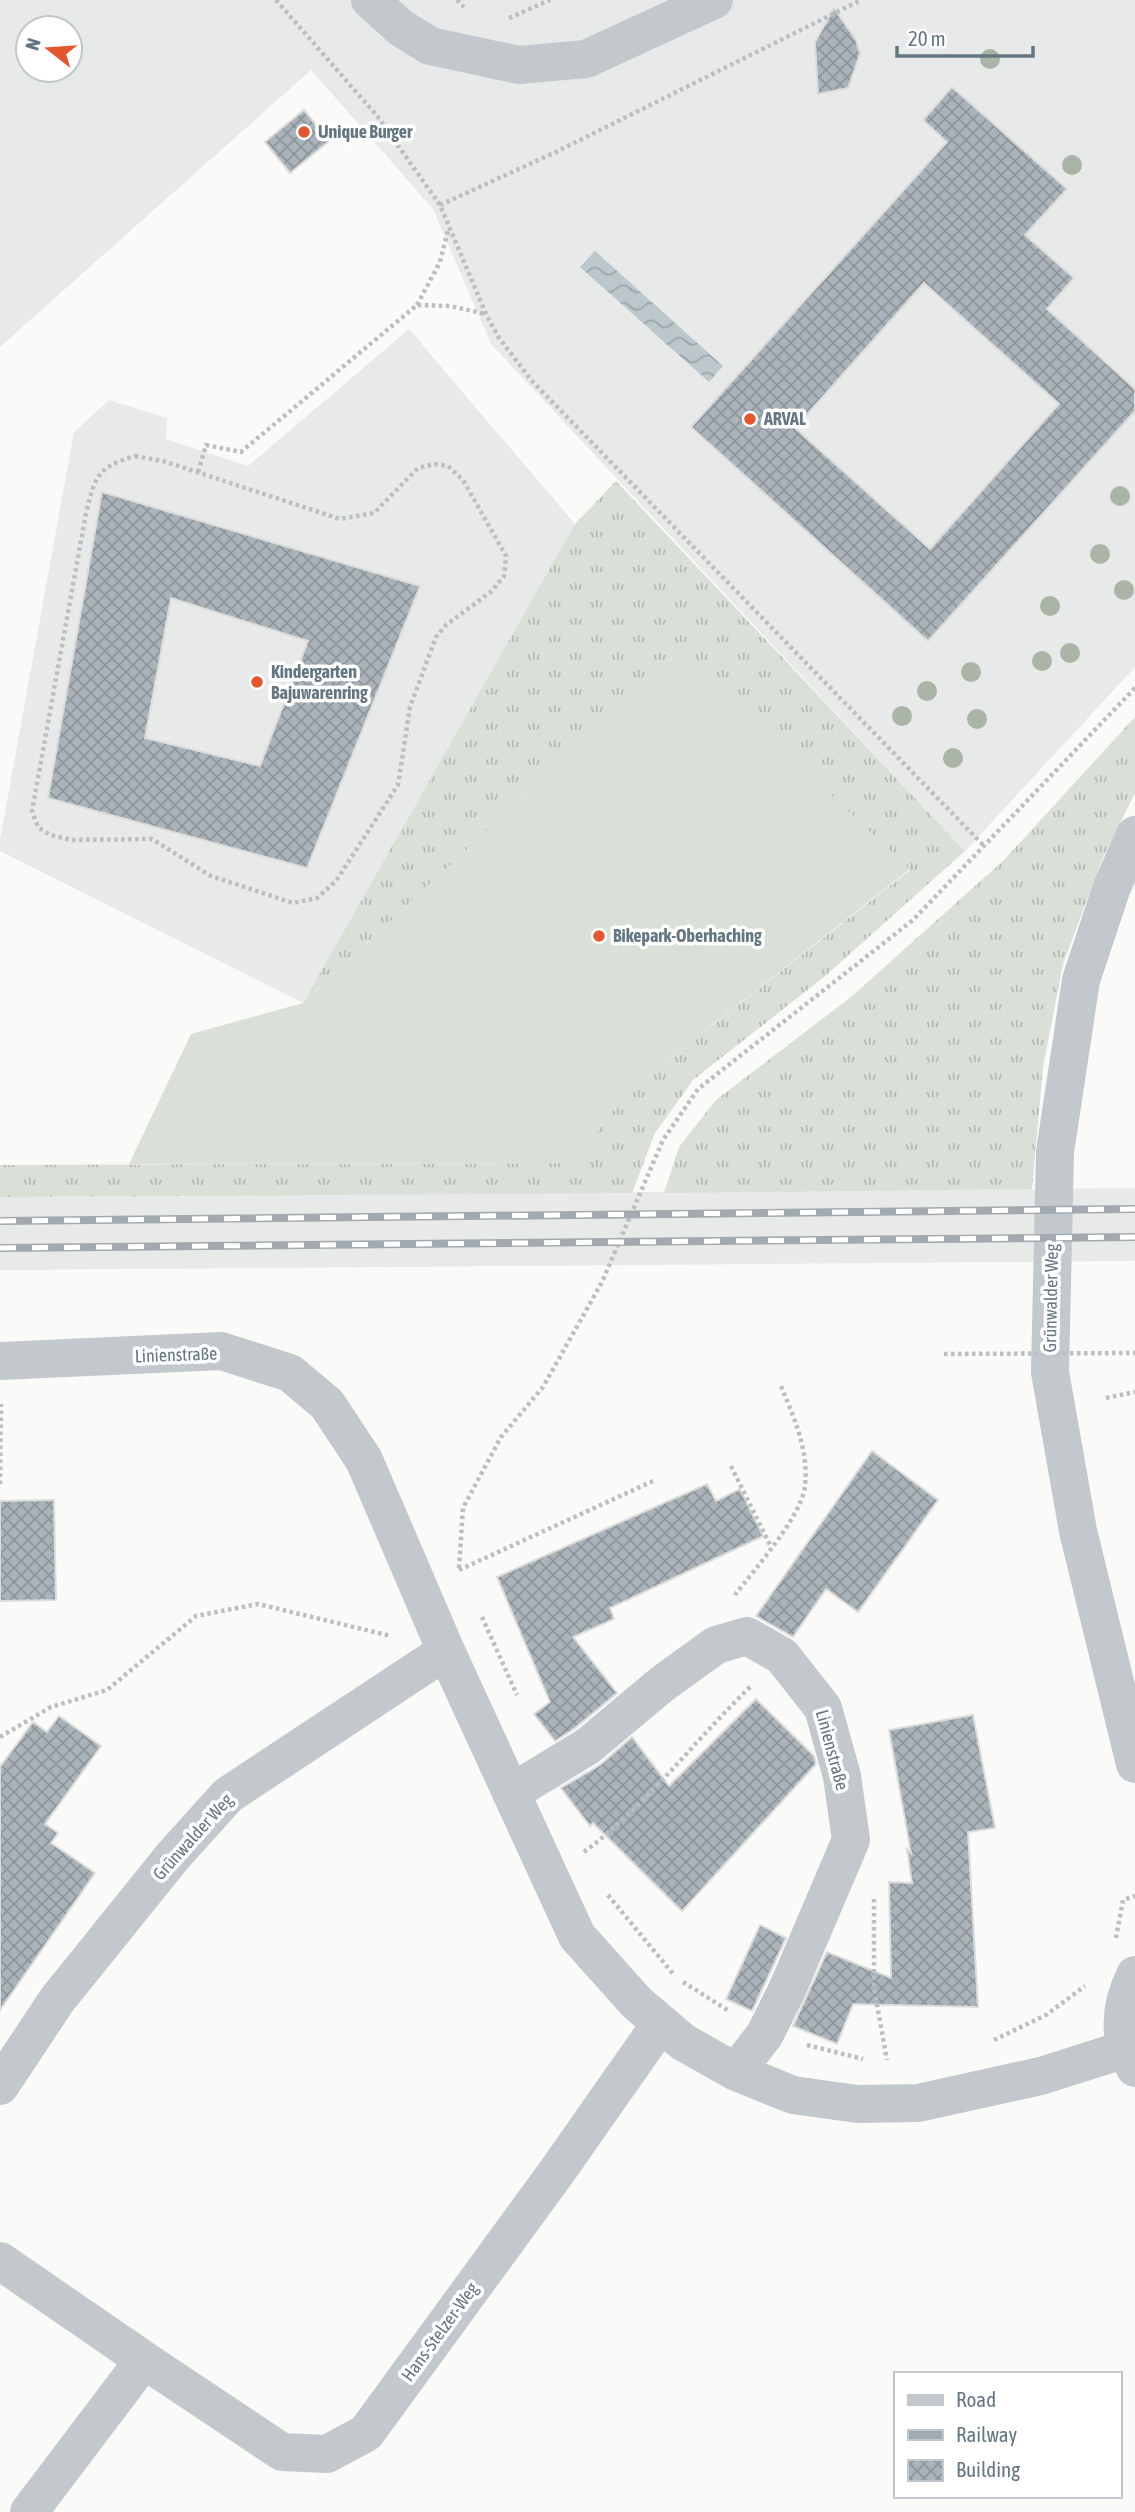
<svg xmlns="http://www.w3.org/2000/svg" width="1135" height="2512" font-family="'Asap Condensed',sans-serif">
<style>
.built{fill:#e8e9e9;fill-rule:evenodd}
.grass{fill:url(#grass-tufts)}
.garden{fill:#dadfd7}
.water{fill:url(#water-waves)}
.building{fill:url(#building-cross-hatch);stroke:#dcdcda;stroke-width:2;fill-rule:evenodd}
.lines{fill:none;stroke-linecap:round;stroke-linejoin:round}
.path{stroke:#bbbfc2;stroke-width:4.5;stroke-dasharray:3.5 3.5;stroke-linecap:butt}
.minor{stroke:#c3c8cc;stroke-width:38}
.rail-casing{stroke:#a2aab0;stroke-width:8}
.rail{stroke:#fff;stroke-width:5;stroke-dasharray:16;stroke-linecap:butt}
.path-bridge{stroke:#bbbfc2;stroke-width:4.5;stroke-dasharray:3.5 3.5;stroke-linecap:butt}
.tree{fill:#aab4a7}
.poi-dot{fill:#e4572e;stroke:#fff;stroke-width:2.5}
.labels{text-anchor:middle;stroke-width:7;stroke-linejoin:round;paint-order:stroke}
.poi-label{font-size:18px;font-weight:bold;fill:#657683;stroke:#fff;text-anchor:start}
.street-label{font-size:18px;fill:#657683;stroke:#fff}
</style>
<defs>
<pattern id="grass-tufts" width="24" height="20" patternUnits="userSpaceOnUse" patternTransform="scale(1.75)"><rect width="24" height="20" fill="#dadfd7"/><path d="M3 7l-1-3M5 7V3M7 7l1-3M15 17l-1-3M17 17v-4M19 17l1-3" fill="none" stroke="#b4b9b4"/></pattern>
<pattern id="water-waves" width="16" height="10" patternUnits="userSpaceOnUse" patternTransform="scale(1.75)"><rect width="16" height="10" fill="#bbc7cb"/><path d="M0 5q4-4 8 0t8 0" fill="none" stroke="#9ca6aa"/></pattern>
<pattern id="building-cross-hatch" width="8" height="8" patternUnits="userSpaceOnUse" patternTransform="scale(1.75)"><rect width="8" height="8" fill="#aab3b9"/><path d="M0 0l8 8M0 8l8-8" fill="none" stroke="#8e969c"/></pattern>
</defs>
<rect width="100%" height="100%" fill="#fafaf8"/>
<!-- built -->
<path class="built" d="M 0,0 L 1135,0 L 1135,667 L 965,851 L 491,344 L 433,209 L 311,70 L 0,347 ZM 28,28 L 70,28 L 70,70 L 28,70 Z
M 409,329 L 575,524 L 303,1003 L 0,851 L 0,840 L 74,432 L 109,400 L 167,418 L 166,439 L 248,466 Z
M 1135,1188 L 1135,1261 L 0,1270 L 0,1197 Z"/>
<!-- grass -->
<path class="grass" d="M 616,481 L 965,851 L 824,977 L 693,1080 L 655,1133 L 632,1193 L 0,1197 L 0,1165 L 572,1163 L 628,1091 L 910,870 L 678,652 L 303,1003 L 575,524 Z
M 1135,717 L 1135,793 L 1102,860 L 1063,964 L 1043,1067 L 1032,1189 L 664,1193 L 679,1147 L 716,1100 L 851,997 L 1004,860 Z"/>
<!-- garden -->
<path class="garden" d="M 678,652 L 910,869 L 628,1091 L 572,1163 L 129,1164 L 191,1034 L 303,1003 Z"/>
<!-- water -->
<path class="water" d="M 595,251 L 723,366 L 709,382 L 580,267 Z"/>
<!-- building -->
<path class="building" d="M 834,8 L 856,40 L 860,54 L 848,88 L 818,94 L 815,42 Z
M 952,87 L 1067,189 L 1025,235 L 1074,278 L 1047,309 L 1135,389 L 1135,411 L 928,641 L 691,427 L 947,142 L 923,120 ZM 924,283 L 1059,404 L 930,549 L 795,428 Z
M 304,110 L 329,141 L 290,173 L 265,142 Z
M 102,492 L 420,586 L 307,868 L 48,798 ZM 171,598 L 308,641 L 260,766 L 145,738 Z
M 872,1451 L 938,1500 L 858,1612 L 826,1589 L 793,1637 L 756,1616 Z
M 707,1484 L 716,1501 L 740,1489 L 763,1536 L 610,1608 L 614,1619 L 573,1637 L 617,1693 L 575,1728 L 555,1741 L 534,1714 L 550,1702 L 497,1577 Z
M 54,1500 L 56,1600 L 0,1601 L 0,1501 Z
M 756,1699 L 814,1756 L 816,1764 L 682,1911 L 593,1823 L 590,1826 L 561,1788 L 600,1765 L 632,1737 L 669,1786 Z
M 973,1715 L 995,1828 L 968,1832 L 978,2007 L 853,2004 L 837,2044 L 793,2026 L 827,1952 L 891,1978 L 889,1882 L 912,1883 L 907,1849 L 911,1853 L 889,1730 Z
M 59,1716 L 101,1746 L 45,1824 L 58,1833 L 51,1843 L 95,1873 L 0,2010 L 0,1767 L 33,1722 L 47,1732 Z
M 760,1925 L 786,1938 L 752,2011 L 726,1999 Z"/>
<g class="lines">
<!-- path -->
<path class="path" d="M 276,0 L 378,117 L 440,205 L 486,314 L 499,338 L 532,381 L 985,847
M 457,0 L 464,7
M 509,18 L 550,0
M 440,205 L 556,152 L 861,0
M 417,305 L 440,262 L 448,230
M 135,456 L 163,461 L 340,519 L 374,513 L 418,468 L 435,464 L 448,466 L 463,480 L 506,556 L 504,576 L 492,591 L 446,625 L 436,637 L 410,707 L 398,785 L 336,881 L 317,898 L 293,903 L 211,876 L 152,839 L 72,840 L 50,835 L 38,827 L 32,811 L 86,513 C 96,475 96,468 135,456 Z
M 198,472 L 206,445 L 241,452 L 417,305 L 450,306 L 486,314
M 1106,1398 L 1135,1392
M 731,1466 L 771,1547
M 0,1484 L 1,1404
M 459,1568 L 463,1508 L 501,1437 L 543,1387 L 602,1282 L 663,1140 L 698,1089 L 913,920 L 1135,688
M 459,1570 L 653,1481
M 735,1595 C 754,1570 802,1516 805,1486 C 809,1451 794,1417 781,1386
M 482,1617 L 517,1695
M 0,1737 L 51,1707 L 107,1690 L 196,1616 L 258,1604 L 391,1636
M 584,1852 C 647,1805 694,1741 751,1686
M 608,1895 L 674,1975
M 874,1899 L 874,1988 L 887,2060
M 1116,1938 L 1123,1900 L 1135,1896
M 683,1982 L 729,2011
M 994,2040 L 1046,2015 L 1085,1986
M 807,2045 L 863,2059"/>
<!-- minor -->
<path class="minor" d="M 370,0 L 401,28 L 430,46 L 519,65 L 586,59 L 714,0
M 1135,835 L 1112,887 L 1081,980 L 1055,1152 L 1050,1372 L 1078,1531 L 1135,1764
M 0,1361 L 221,1351 L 290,1373 L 327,1404 L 364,1460 L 446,1651 L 577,1936 L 637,2003 L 683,2042 L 736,2072 L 793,2095 L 857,2104 L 918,2103 L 1041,2076 L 1126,2049
M 511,1793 L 588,1746 L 662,1684 L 716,1645 L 747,1636 L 782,1656 L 823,1708 L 842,1776 L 851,1840 L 787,1990 L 765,2034 L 736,2072
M 1135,1975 C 1120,2006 1117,2037 1135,2068
M 0,2086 L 57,2000 L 173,1856 L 228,1795 L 446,1651
M 0,2261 L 144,2360
M 29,2512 L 144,2360 L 282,2452 L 327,2454 L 366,2433 L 558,2170 L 661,2023"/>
<!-- rail casing -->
<g class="rail-casing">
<path id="rail" d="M 0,1221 L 1135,1209
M 0,1248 L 1135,1237"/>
</g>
<!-- rail -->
<use href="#rail" class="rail"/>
<!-- path-bridge -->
<path class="path-bridge" d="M 944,1354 L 1135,1353"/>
</g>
<!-- trees -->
<g class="tree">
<circle cx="990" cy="59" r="10"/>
<circle cx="1072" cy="165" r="10"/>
<circle cx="1120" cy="496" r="10"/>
<circle cx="1100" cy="554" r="10"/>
<circle cx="1124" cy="590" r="10"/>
<circle cx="1050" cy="606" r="10"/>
<circle cx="1070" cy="653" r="10"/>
<circle cx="1042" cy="661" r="10"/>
<circle cx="971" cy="672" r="10"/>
<circle cx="927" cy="691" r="10"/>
<circle cx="902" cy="716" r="10"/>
<circle cx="977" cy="719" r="10"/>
<circle cx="953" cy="758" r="10"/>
</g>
<!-- markers -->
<g class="poi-dot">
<circle cx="304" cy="132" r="7"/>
<circle cx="750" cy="419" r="7"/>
<circle cx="257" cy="682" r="7"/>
<circle cx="599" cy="936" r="7"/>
</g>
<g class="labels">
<!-- poi labels -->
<g class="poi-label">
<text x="318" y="138">Unique Burger</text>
<text x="764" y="425">ARVAL</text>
<text x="271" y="678">Kindergarten<tspan x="271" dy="21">Bajuwarenring</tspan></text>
<text x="613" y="942">Bikepark-Oberhaching</text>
</g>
<!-- street labels -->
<g class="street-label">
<text transform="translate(1051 1298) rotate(-89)" y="6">Grünwalder Weg</text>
<text transform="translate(176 1355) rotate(-2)" y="6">Linienstraße</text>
<text transform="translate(832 1750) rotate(75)" y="6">Linienstraße</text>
<text transform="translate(193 1837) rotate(-48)" y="6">Grünwalder Weg</text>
<text transform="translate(440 2332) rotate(-54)" y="6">Hans-Stelzer-Weg</text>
</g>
</g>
<!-- legend -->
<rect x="894" y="2372" width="228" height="126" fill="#ffffff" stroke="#c1c8cd" stroke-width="2"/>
<rect x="908" y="2395" width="35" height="10" fill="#c3c8cc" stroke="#c1c8cd" stroke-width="2"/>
<text x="956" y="2407" font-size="21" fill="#657683">Road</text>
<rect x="908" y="2430" width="35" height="10" fill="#a2aab0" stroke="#c1c8cd" stroke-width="2"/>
<text x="956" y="2442" font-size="21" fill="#657683">Railway</text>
<rect x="908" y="2460" width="35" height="21" fill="url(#building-cross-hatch)" stroke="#c1c8cd" stroke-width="2"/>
<text x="956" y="2477" font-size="21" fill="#657683">Building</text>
<!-- north arrow -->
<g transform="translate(49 49) rotate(287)"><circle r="33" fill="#ffffff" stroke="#c1c8cd" stroke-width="2"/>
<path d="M0-5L12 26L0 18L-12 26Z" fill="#e4572e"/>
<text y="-10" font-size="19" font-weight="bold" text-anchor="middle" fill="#657683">N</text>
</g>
<!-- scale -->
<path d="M897 46v10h136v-10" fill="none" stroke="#657683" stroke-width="3.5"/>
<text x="908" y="46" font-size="21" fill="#657683" stroke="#ffffff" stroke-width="5" paint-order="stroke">20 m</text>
</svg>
